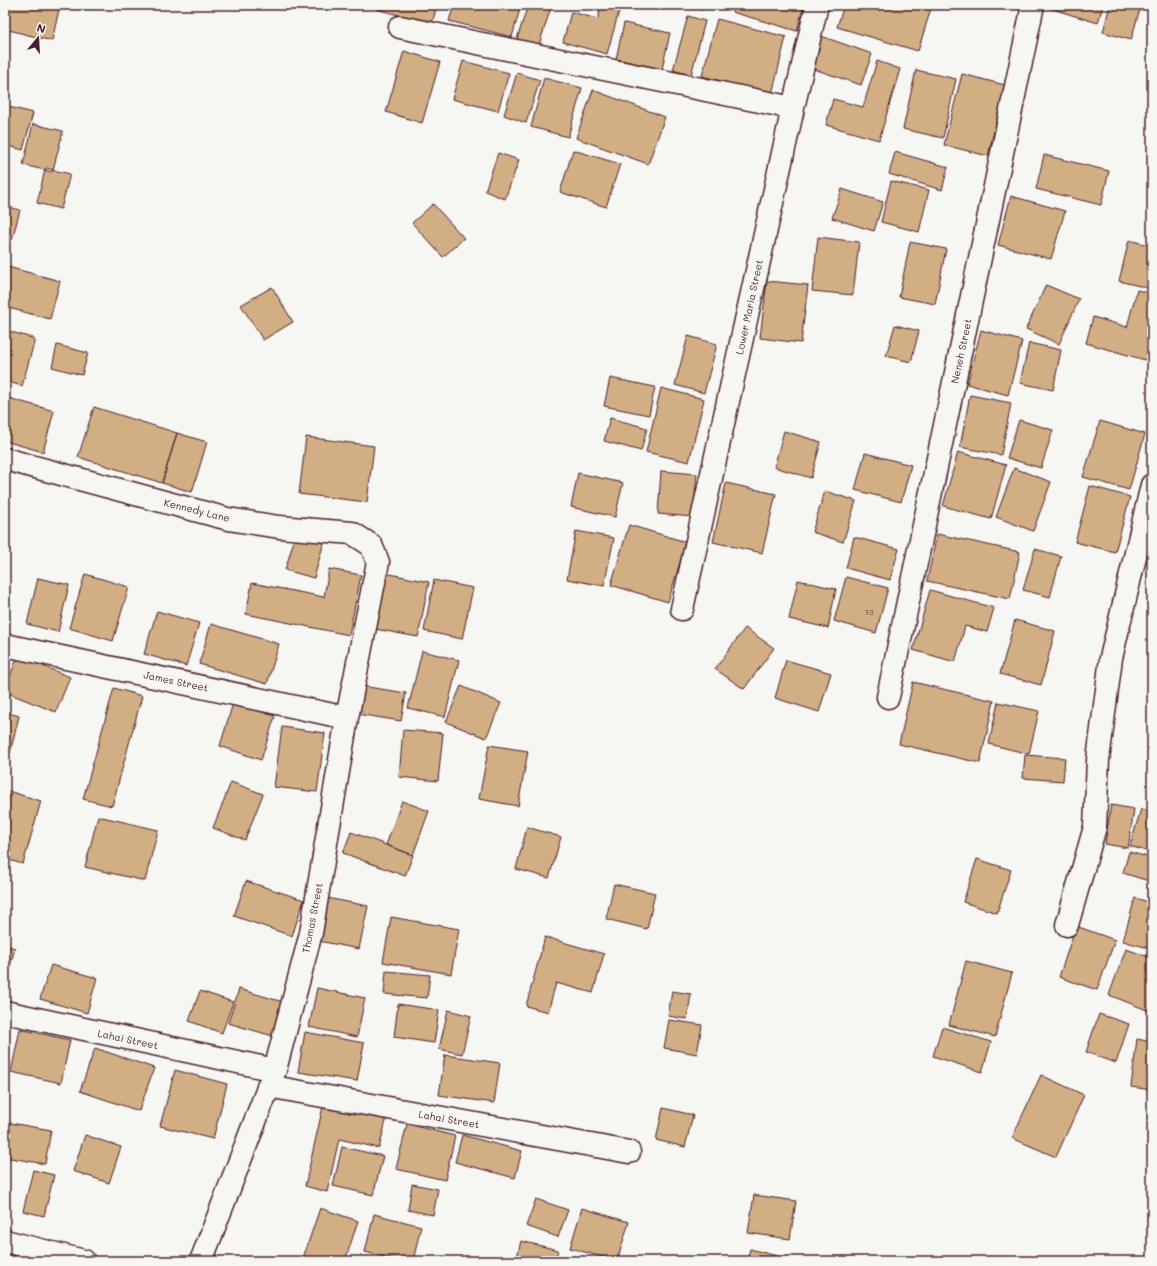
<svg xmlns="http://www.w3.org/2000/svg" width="1157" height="1266" font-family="Mali,sans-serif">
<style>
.building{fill:#d2ae84;stroke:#4a1f2b}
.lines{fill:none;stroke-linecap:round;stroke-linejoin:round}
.minor-casing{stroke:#4a1f2b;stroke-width:25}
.minor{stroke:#f6f6f2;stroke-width:22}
.labels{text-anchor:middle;stroke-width:3;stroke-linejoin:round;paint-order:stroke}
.number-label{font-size:8px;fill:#6c4341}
.street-label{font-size:10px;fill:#4a1f2b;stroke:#f6f6f2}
</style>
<rect width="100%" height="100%" fill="#f6f6f2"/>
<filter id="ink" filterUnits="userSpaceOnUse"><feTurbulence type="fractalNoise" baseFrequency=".025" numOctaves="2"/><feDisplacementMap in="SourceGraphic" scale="8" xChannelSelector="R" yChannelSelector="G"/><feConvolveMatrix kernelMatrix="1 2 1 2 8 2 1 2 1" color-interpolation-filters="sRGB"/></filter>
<g filter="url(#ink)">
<!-- building -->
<path class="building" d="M 6,5 L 60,5 L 52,41 L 5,29 Z
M 377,5 L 437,5 L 432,24 L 376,9 Z
M 454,5 L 521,5 L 512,37 L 449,21 Z
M 528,5 L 543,5 L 551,7 L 539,45 L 517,39 Z
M 685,5 L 705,5 L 703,10 Z
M 734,5 L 804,5 L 797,31 L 732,12 Z
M 844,5 L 932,5 L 918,51 L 837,27 Z
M 1049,5 L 1103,5 L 1098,23 L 1049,8 Z
M 1110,5 L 1141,5 L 1131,40 L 1103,32 Z
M 601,6 L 619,11 L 607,54 L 563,42 L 571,12 L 598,19 Z
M 688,16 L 705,21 L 691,75 L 673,70 Z
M 717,19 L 786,37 L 772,94 L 702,76 Z
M 624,23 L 670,33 L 662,69 L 616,59 Z
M 821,36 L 872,54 L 861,85 L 811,68 Z
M 404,51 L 440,62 L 422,123 L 386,112 Z
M 463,61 L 509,73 L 498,111 L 452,99 Z
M 877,61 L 900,69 L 879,140 L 826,125 L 833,99 L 863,107 Z
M 916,70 L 956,79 L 943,138 L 903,129 Z
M 517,73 L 540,80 L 526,123 L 504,115 Z
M 962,74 L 1005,85 L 988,156 L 944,145 Z
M 544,78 L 582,88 L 568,137 L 531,127 Z
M 593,90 L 665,117 L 648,164 L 576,138 Z
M 5,106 L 33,113 L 23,150 L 5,145 Z
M 33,124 L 63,131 L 53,170 L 46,168 L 45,170 L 23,165 Z
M 573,150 L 620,164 L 606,207 L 560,192 Z
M 895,152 L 948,167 L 942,190 L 889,174 Z
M 498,153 L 519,160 L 505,199 L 485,191 Z
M 1044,155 L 1109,171 L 1101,205 L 1036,189 Z
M 45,170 L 52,172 L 53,170 L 70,174 L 61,209 L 37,203 Z
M 891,181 L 929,190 L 919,232 L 881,222 Z
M 842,189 L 883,202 L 874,231 L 832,218 Z
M 1011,196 L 1065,211 L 1051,259 L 998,245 Z
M 433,204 L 464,238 L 443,257 L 412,223 Z
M 5,206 L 20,210 L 12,240 L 5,238 Z
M 818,237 L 859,242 L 853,295 L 812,291 Z
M 1129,240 L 1152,246 L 1152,289 L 1119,281 Z
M 910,242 L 946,249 L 935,304 L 899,297 Z
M 8,267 L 60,281 L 50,319 L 5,307 L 5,279 Z
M 767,281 L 808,285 L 801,343 L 760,338 Z
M 1046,285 L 1079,299 L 1059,344 L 1026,329 Z
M 272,287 L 293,322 L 263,340 L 241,305 Z
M 1137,290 L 1152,294 L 1152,362 L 1086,343 L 1093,317 L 1127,327 Z
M 895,325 L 919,331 L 911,362 L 886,356 Z
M 5,330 L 35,339 L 22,386 L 5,381 Z
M 981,330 L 1022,341 L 1008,395 L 967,384 Z
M 688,336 L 717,344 L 704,393 L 675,385 Z
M 1029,343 L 1061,350 L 1053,390 L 1020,383 Z
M 57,345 L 88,353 L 82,375 L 52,367 Z
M 610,378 L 655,387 L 649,415 L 604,406 Z
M 661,388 L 704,399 L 689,462 L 646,452 Z
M 970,395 L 1011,403 L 1001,455 L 960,447 Z
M 5,397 L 54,411 L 43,452 L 5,441 Z
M 94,407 L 177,433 L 162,483 L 78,457 Z
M 610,418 L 647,428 L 641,451 L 604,441 Z
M 1019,420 L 1053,430 L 1041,468 L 1007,458 Z
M 1100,421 L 1145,434 L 1129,490 L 1083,477 Z
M 784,431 L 821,442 L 811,478 L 774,467 Z
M 177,433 L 207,442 L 192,492 L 162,483 Z
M 306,437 L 374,446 L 367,502 L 299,494 Z
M 958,452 L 1006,465 L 991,519 L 943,506 Z
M 865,453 L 911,465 L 901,502 L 855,490 Z
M 1014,468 L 1051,482 L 1033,531 L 996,517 Z
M 661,471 L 697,474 L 693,517 L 658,514 Z
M 578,473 L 623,483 L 615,517 L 571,507 Z
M 726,483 L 776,494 L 762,553 L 713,542 Z
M 1090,486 L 1130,497 L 1115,552 L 1075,542 Z
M 825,491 L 856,501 L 843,542 L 812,532 Z
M 629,525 L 686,542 L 668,602 L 611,585 Z
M 576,531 L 614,538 L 604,586 L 567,579 Z
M 296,534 L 324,542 L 314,578 L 285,570 Z
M 937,534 L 1020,552 L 1010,599 L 927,581 Z
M 854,537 L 899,549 L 890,580 L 846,568 Z
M 1035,549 L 1061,556 L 1050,597 L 1023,590 Z
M 329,569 L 361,575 L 349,635 L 246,614 L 252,583 L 324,597 Z
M 385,573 L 429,582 L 418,637 L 375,629 Z
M 85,574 L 129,587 L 113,641 L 69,628 Z
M 846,577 L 888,588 L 876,633 L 834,621 Z
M 38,578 L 69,585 L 58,632 L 27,624 Z
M 434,580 L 473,588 L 462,639 L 424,631 Z
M 798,580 L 836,589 L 828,628 L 789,619 Z
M 930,590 L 994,608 L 987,632 L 965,626 L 955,662 L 913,650 Z
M 157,611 L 199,623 L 186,666 L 144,654 Z
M 1015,620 L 1055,631 L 1041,685 L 1000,674 Z
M 211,624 L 279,644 L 267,684 L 199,664 Z
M 745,628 L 774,648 L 744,689 L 715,669 Z
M 422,651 L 459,660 L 445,717 L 408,708 Z
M 5,655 L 11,657 L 5,675 Z
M 18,656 L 70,677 L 56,712 L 5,692 L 5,689 Z
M 786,660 L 831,673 L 819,712 L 775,698 Z
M 913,682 L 994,701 L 980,763 L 899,744 Z
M 361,686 L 406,693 L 401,721 L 357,714 Z
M 461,686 L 501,703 L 486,738 L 446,722 Z
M 114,688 L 142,696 L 112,806 L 83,799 Z
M 998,702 L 1039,711 L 1029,754 L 989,744 Z
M 233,703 L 275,716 L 261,760 L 220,746 Z
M 5,712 L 19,716 L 10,753 L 5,752 Z
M 282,727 L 325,733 L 317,792 L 274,787 Z
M 403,730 L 443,733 L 438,781 L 399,777 Z
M 489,745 L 528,751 L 518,806 L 479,799 Z
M 1025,755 L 1065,758 L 1063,781 L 1023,778 Z
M 231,782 L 263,794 L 245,840 L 213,828 Z
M 5,790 L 41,801 L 23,864 L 5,859 Z
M 402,801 L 429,811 L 413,855 L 386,845 Z
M 1111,805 L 1134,809 L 1128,848 L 1105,844 Z
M 1141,809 L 1152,812 L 1152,853 L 1130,846 Z
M 98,816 L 158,830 L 145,881 L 85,867 Z
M 527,827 L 561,837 L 549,878 L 516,869 Z
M 351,832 L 413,855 L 405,876 L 343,853 Z
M 1129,852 L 1152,858 L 1152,882 L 1123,873 Z
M 977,859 L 1011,870 L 997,913 L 963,902 Z
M 246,881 L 304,900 L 292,936 L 234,916 Z
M 614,884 L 655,893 L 647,929 L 606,919 Z
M 327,898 L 368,906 L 359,949 L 319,941 Z
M 1135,898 L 1152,903 L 1152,949 L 1123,941 Z
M 391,917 L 459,929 L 451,974 L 383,962 Z
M 1076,926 L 1115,940 L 1097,990 L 1059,977 Z
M 545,937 L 604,954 L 593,993 L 556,983 L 548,1012 L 526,1006 Z
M 5,945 L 15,948 L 5,984 Z
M 1126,949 L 1152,958 L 1152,1012 L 1109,995 Z
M 966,961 L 1012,973 L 995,1037 L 949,1025 Z
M 51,965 L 97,978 L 87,1013 L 40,999 Z
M 386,971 L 430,975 L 427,998 L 384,994 Z
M 317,988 L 365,998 L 357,1037 L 309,1027 Z
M 239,989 L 283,1002 L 273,1036 L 228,1023 Z
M 200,991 L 233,1002 L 222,1033 L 189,1021 Z
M 672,991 L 691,994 L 687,1019 L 668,1016 Z
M 398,1004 L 439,1010 L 434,1043 L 394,1037 Z
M 448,1010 L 471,1016 L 462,1054 L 439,1049 Z
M 1099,1014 L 1129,1024 L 1116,1063 L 1086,1052 Z
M 669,1020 L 702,1025 L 697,1054 L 664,1048 Z
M 942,1027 L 991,1042 L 982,1072 L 933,1056 Z
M 20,1029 L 70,1040 L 61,1083 L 11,1072 Z
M 305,1032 L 364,1043 L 357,1081 L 298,1072 Z
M 1137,1039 L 1152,1042 L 1152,1090 L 1131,1087 Z
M 95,1048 L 154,1068 L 139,1111 L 80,1091 Z
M 445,1055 L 500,1063 L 494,1103 L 439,1095 Z
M 175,1070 L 227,1084 L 213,1139 L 160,1126 Z
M 1041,1075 L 1084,1095 L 1056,1157 L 1012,1138 Z
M 5,1076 L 10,1077 L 5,1093 Z
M 324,1102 L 387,1117 L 379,1148 L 339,1139 L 327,1192 L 305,1186 Z
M 663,1108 L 693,1115 L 685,1147 L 656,1140 Z
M 5,1122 L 51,1130 L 45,1164 L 5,1157 Z
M 407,1124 L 455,1136 L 445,1180 L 396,1169 Z
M 85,1135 L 121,1147 L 109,1183 L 73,1171 Z
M 462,1135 L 522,1151 L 515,1178 L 455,1162 Z
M 342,1147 L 383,1156 L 373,1195 L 333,1186 Z
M 33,1170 L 54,1175 L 44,1216 L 23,1211 Z
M 412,1184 L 438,1189 L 433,1215 L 408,1210 Z
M 754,1195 L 796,1201 L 790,1239 L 748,1233 Z
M 536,1199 L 568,1210 L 558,1237 L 526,1226 Z
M 320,1208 L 358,1221 L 345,1261 L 302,1261 Z
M 582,1208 L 629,1222 L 617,1261 L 570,1248 Z
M 374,1214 L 421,1226 L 413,1261 L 402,1261 L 365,1252 Z
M 521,1241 L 558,1250 L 555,1261 L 516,1261 Z
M 750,1249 L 789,1259 L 788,1261 L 747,1261 Z"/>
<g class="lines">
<!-- minor casing -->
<g class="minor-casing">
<path id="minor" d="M 400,27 L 793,108
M 5,459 L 228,519 L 279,527 L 352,533 L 371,545 L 378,562 L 347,718 L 311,933 L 275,1070 L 201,1261
M 682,609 L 793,108 L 817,5
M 5,645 L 347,718
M 888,697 L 1033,5
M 1067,925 L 1095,827 L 1098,760 L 1111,658 L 1152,485
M 5,1012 L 275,1070
M 268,1086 L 629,1152
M 5,1241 L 84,1261"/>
</g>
<!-- minor -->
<use href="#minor" class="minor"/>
</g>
</g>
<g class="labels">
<!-- number labels -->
<g class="number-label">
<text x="869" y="615">73</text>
</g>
<!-- street labels -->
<g class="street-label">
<text transform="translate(749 307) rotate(-78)" y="4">Lower Maria Street</text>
<text transform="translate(961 351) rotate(-78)" y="4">Neneh Street</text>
<text transform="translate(197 510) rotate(14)" y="4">Kennedy Lane</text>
<text transform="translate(176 681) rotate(12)" y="4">James Street</text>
<text transform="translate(312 918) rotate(-79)" y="4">Thomas Street</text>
<text transform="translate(128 1039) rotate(12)" y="4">Lahai Street</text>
<text transform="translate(449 1119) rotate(10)" y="4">Lahai Street</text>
</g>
</g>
<!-- margin -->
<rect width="1157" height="1266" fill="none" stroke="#f6f6f2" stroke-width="20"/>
<rect x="10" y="10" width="1137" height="1246" fill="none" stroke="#4a1f2b" stroke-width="1.5" filter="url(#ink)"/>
<!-- north arrow -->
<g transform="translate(38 38) rotate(18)" stroke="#f6f6f2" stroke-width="3" paint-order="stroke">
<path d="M0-3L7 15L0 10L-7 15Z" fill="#4a1f2b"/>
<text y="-6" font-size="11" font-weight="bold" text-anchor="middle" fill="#4a1f2b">N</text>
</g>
</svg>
